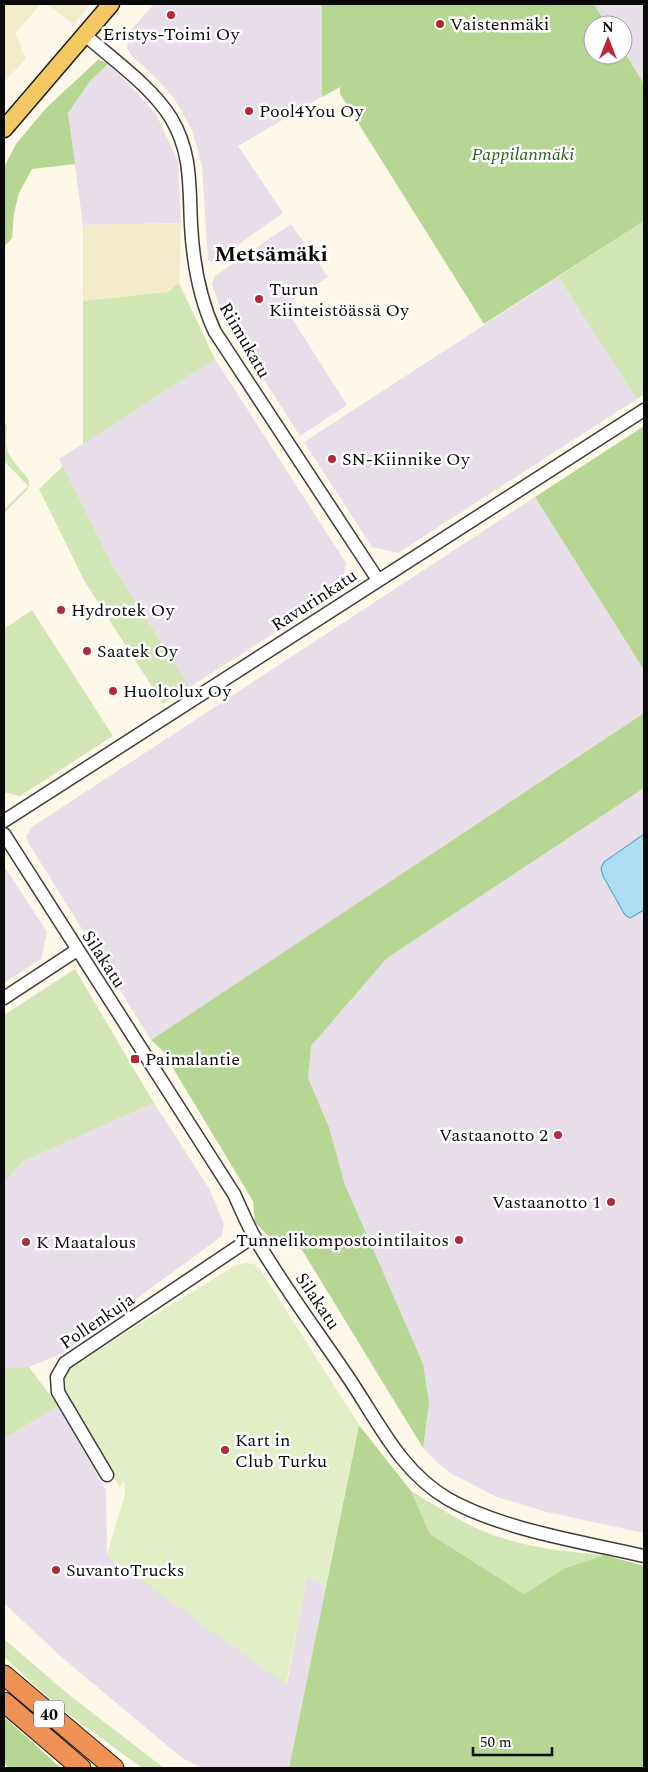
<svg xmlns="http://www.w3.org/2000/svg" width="648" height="1772" font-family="Spectral,serif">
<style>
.industrial{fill:#e7dee9}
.farmland{fill:#f2ecca}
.green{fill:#d1e6b4}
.forest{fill:#b6d694}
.pitch{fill:#e2eec5}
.water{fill:#aedef3;stroke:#3897c8}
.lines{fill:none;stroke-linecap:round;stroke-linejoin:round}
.minor-casing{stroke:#3d3d3d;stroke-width:15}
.major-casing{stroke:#1b1b1b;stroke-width:19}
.highway-casing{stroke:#1b1b1b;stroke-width:21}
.minor{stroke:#fff;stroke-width:12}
.major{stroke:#f4c862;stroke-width:16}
.highway{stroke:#ef9255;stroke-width:19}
.poi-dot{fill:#b42837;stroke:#fff;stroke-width:2}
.labels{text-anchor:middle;stroke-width:5;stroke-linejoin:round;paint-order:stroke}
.shield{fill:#fff;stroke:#545454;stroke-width:1}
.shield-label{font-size:16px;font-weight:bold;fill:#0a0a0a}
.poi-label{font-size:18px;fill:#0a0a0a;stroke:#fff;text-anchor:start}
.park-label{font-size:18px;font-style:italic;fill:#2f5e1e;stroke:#fff}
.street-label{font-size:18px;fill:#0a0a0a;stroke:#fff}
.district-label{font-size:22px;font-weight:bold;fill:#0a0a0a;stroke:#fff}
</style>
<rect width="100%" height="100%" fill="#fef8e8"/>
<!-- industrial -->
<path class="industrial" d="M 154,4 L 341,4 L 340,86 L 238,146 L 283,213 L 213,262 L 208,260 L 202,166 L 192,130 L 174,98 L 156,78 L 130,54 L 127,47 L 129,32 Z
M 594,4 L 644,4 L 644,84 L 623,50 L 623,25 L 607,25 Z
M 109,63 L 156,114 L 178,161 L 181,223 L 83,225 L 68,113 L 90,81 Z
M 291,224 L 328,277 L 284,306 L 347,405 L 300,436 L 229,325 L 220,308 L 212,283 L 215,276 Z
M 558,277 L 637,399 L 398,553 L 372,547 L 304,442 Z
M 215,359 L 346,563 L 341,590 L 190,687 L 113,566 L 59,459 Z
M 535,497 L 644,670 L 644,713 L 151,1040 L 29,844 L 26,836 L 32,827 Z
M 644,788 L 644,1533 L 547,1512 L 497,1497 L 452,1474 L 438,1463 L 423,1448 L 429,1403 L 345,1185 L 329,1127 L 308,1078 L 311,1046 L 387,958 Z
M 4,866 L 47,932 L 41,959 L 4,983 Z
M 154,1103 L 210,1190 L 224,1224 L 222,1236 L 61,1354 L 29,1367 L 4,1368 L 4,1182 L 24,1161 Z
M 58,1406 L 106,1490 L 107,1555 L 287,1684 L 307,1576 L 326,1587 L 289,1768 L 202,1768 L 182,1758 L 58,1654 L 4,1603 L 4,1439 Z"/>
<!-- farmland -->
<path class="farmland" d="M 4,4 L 90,4 L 74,24 L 46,4 L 40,5 L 15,33 L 26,59 L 4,82 Z
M 181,223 L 179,283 L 169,292 L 83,301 L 83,225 Z"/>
<!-- green -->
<path class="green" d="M 644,221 L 644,394 L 637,399 L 558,277 Z
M 179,283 L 215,359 L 83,444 L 83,301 L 168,292 Z
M 4,419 L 7,427 L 6,442 L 8,452 L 11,458 L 29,480 L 29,486 L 27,490 L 4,513 L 4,510 L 28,486 L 4,461 Z
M 63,466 L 113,566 L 190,687 L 163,704 L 85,582 L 39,489 Z
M 32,610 L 113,736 L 20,796 L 4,792 L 4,629 Z
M 75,969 L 154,1103 L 24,1161 L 4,1182 L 4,1015 Z
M 29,1367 L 58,1406 L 4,1439 L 4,1368 Z
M 411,1491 C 438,1507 466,1526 496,1536 C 533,1548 567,1552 605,1555 L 565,1568 L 524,1594 L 430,1534 Z
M 4,1639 L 68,1694 L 164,1768 L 142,1768 L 59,1707 L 4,1657 Z"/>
<!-- forest -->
<path class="forest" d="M 322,4 L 594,4 L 607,25 L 593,25 L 593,55 L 623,55 L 623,50 L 644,84 L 644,221 L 484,324 L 340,94 L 340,87 L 322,97 Z
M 98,60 L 109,63 L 90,81 L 68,113 L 75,164 L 32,169 L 19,193 L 14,213 L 12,238 L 4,247 L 4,167 L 16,144 L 47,107 Z
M 644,426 L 644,670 L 535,497 Z
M 644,713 L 644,788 L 387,958 L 311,1046 L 308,1078 L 329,1127 L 345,1185 L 423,1364 L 429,1403 L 423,1448 L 302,1250 L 272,1240 L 255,1222 L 253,1201 L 162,1050 L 151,1040 Z
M 359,1425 L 411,1491 L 430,1534 L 524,1594 L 565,1568 L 605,1555 L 644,1566 L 644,1768 L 289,1768 Z
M 4,1717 L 61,1768 L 8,1768 L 4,1762 Z"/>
<!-- pitch -->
<path class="pitch" d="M 246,1263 L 254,1264 L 260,1269 L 359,1425 L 326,1587 L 307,1576 L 286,1685 L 107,1555 L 125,1494 L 124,1480 L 120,1488 L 65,1392 C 63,1381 62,1375 70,1367 L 236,1265 Z"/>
<!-- water -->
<path class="water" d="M 644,834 L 644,910 L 630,918 L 625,915 L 603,876 L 601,868 L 604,862 Z"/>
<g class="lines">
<!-- minor casing -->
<g class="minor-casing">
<path id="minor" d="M 84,34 C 112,59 151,86 171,118 C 192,153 189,186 191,225 C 193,262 199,298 215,332 L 378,580
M 4,821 L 644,410
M 4,834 L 234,1194 C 241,1209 247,1224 255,1238 C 283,1286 317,1331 348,1377 C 378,1421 400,1471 448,1499 C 503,1530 583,1542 644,1556
M 4,998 L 77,950
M 107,1475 L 58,1392 L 57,1377 L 65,1363 L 254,1236"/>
</g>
<!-- major casing -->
<g class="major-casing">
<path id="major" d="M 4,129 L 111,4"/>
</g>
<!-- highway casing -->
<g class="highway-casing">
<path id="highway" d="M 4,1675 L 114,1768
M 4,1702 L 81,1768"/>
</g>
<!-- minor -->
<use href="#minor" class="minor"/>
<!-- major -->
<use href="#major" class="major"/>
<!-- highway -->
<use href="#highway" class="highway"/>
</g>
<!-- markers -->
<g class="poi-dot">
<circle cx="171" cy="15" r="5"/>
<circle cx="440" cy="24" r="5"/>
<circle cx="249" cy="111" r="5"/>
<circle cx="259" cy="299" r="5"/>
<circle cx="332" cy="459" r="5"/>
<circle cx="61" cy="610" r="5"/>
<circle cx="87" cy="651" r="5"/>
<circle cx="113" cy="691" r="5"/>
<rect x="130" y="1054" width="10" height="10" rx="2.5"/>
<circle cx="558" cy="1135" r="5"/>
<circle cx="611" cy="1202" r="5"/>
<circle cx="459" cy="1240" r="5"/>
<circle cx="26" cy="1242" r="5"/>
<circle cx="225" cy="1450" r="5"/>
<circle cx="56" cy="1570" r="5"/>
</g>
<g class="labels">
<!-- shield labels -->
<rect class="shield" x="34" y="1700.5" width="30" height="27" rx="4"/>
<g class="shield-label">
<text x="49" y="1720">40</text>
</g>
<!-- poi labels -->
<g class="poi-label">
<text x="450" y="30">Vaistenmäki</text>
<text x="171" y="40" text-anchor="middle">Eristys-Toimi Oy</text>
<text x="259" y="117">Pool4You Oy</text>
<text x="269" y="295">Turun<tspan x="269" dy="21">Kiinteistöässä Oy</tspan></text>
<text x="342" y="465">SN-Kiinnike Oy</text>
<text x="71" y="616">Hydrotek Oy</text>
<text x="97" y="657">Saatek Oy</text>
<text x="123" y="697">Huoltolux Oy</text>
<text x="145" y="1065">Paimalantie</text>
<text x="548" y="1141" text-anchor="end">Vastaanotto 2</text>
<text x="601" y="1208" text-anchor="end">Vastaanotto 1</text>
<text x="449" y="1246" text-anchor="end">Tunnelikompostointilaitos</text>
<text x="36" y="1248">K Maatalous</text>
<text x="235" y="1446">Kart in<tspan x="235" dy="21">Club Turku</tspan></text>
<text x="66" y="1576">SuvantoTrucks</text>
</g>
<!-- park labels -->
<g class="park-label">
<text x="523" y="160">Pappilanmäki</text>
</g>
<!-- street labels -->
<g class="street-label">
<text transform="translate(245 340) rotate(60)" y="6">Riimukatu</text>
<text transform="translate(314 600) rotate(-33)" y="6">Ravurinkatu</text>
<text transform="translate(104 959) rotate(57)" y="6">Silakatu</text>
<text transform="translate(318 1301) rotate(56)" y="6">Silakatu</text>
<text transform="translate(97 1321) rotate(-34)" y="6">Pollenkuja</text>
</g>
<!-- district labels -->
<g class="district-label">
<text x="271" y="261">Metsämäki</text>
</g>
</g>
<!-- border -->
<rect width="648" height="1772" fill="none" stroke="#0a0a0a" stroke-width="10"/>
<!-- north arrow -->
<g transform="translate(608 40)"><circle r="24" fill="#ffffff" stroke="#9d9d9d"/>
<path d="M0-4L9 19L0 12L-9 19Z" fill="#b42837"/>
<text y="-8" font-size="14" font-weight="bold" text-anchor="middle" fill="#0a0a0a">N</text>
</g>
<!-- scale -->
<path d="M473 1747v8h79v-8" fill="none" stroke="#0a0a0a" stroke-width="2.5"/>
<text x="480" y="1747" font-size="15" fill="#0a0a0a" stroke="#ffffff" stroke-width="4" paint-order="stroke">50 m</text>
</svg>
